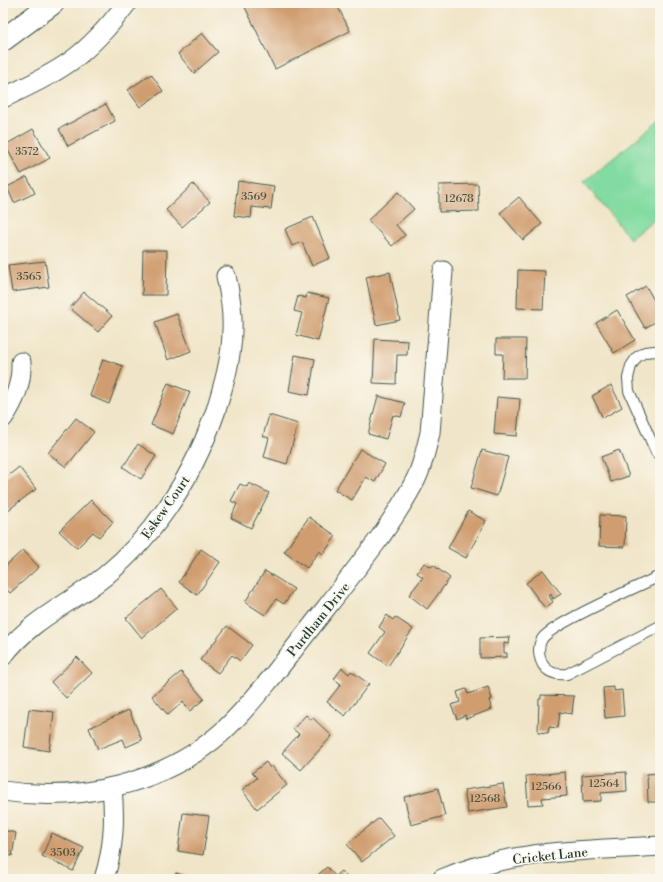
<svg xmlns="http://www.w3.org/2000/svg" width="663" height="882" font-family="'Libre Bodoni',serif">
<style>
.green{fill:#82dba0;stroke:#508c6a}
.building{fill:#d09d6f}
.lines{fill:none;stroke-linecap:round;stroke-linejoin:round}
.lane-casing{stroke:#3e564a;stroke-width:12}
.street-casing{stroke:#3e564a;stroke-width:21}
.secondary-casing{stroke:#3e564a;stroke-width:24}
.path{stroke:#3e564a;stroke-width:2.5;stroke-dasharray:1 3;stroke-linecap:butt}
.lane{stroke:#fff;stroke-width:10}
.street{stroke:#fff;stroke-width:19}
.secondary{stroke:#fff;stroke-width:22}
.labels{text-anchor:middle;stroke-width:3;stroke-linejoin:round;paint-order:stroke}
.number-label{font-size:11px;fill:#4b5543}
.street-label{font-size:13px;fill:#1f3d34;stroke:#fbf7ec}
</style>
<rect width="100%" height="100%" fill="#fbf7ec"/>
<filter id="ink" filterUnits="userSpaceOnUse"><feTurbulence type="fractalNoise" baseFrequency=".025" numOctaves="2"/><feDisplacementMap in="SourceGraphic" scale="8" xChannelSelector="R" yChannelSelector="G"/><feConvolveMatrix kernelMatrix="1 2 1 2 8 2 1 2 1" color-interpolation-filters="sRGB"/></filter>
<filter id="wash" filterUnits="userSpaceOnUse"><feTurbulence type="fractalNoise" baseFrequency=".012" numOctaves="4" result="noise"/><feDisplacementMap in="SourceGraphic" scale="16" xChannelSelector="R" yChannelSelector="G"/><feGaussianBlur stdDeviation="0.9" result="paint"/><feColorMatrix in="noise" values="0 0 0 0 0 0 0 0 0 0 0 0 0 0 0 0 0 1.4 0 .05"/><feComposite in="paint" operator="in"/></filter>
<g filter="url(#wash)">
<rect width="100%" height="100%" fill="#f0e5c8"/>
<!-- green -->
<path class="green" d="M 660,120 L 660,214 L 630,239 L 584,182 Z"/>
<g id="blocks">
<!-- building -->
<path class="building" d="M 243,3 L 336,3 L 350,31 L 275,69 Z
M 202,33 L 218,52 L 194,73 L 178,54 Z
M 151,74 L 163,91 L 140,107 L 128,90 Z
M 106,104 L 115,121 L 68,146 L 59,129 Z
M 33,129 L 50,158 L 21,174 L 5,145 Z
M 27,177 L 35,193 L 14,203 L 7,187 Z
M 238,181 L 274,186 L 271,209 L 252,207 L 251,218 L 234,216 Z
M 193,184 L 210,202 L 182,227 L 166,210 Z
M 478,184 L 479,211 L 439,212 L 439,185 Z
M 398,192 L 414,209 L 396,225 L 405,235 L 392,246 L 368,220 Z
M 519,197 L 542,224 L 523,240 L 500,213 Z
M 313,217 L 330,258 L 312,266 L 302,242 L 292,246 L 285,229 Z
M 143,250 L 167,250 L 166,295 L 142,295 Z
M 45,261 L 49,287 L 12,292 L 8,265 Z
M 518,270 L 545,271 L 543,309 L 517,308 Z
M 390,272 L 400,320 L 376,325 L 366,277 Z
M 646,286 L 660,311 L 660,319 L 645,328 L 627,297 Z
M 84,292 L 112,316 L 98,332 L 70,308 Z
M 307,293 L 329,298 L 318,341 L 296,335 L 302,313 L 294,311 L 298,296 L 306,298 Z
M 617,310 L 635,340 L 614,353 L 596,323 Z
M 177,314 L 191,351 L 168,360 L 155,322 Z
M 375,339 L 408,341 L 407,355 L 397,355 L 396,384 L 373,383 Z
M 496,339 L 526,339 L 525,378 L 502,378 L 503,354 L 496,354 Z
M 295,355 L 315,359 L 309,395 L 289,391 Z
M 103,359 L 123,366 L 109,404 L 90,396 Z
M 168,383 L 190,392 L 173,434 L 151,425 Z
M 611,385 L 622,407 L 603,418 L 592,396 Z
M 378,396 L 405,403 L 401,417 L 393,415 L 386,439 L 368,434 Z
M 497,397 L 520,399 L 517,436 L 494,434 Z
M 269,415 L 298,424 L 287,464 L 264,457 L 269,438 L 263,436 Z
M 76,418 L 94,432 L 66,467 L 48,453 Z
M 138,444 L 156,456 L 141,479 L 123,467 Z
M 360,449 L 385,464 L 375,482 L 366,477 L 352,500 L 335,490 Z
M 482,450 L 508,457 L 497,496 L 471,488 Z
M 619,450 L 629,476 L 611,482 L 601,457 Z
M 19,467 L 36,489 L 7,511 L 3,507 L 3,480 Z
M 249,483 L 269,493 L 251,528 L 231,518 L 237,504 L 231,501 L 240,484 L 247,487 Z
M 91,500 L 113,522 L 99,537 L 93,532 L 77,548 L 59,531 Z
M 468,511 L 486,521 L 466,558 L 448,548 Z
M 600,515 L 626,516 L 625,547 L 599,546 Z
M 309,517 L 336,536 L 323,554 L 319,551 L 307,568 L 284,552 Z
M 201,549 L 220,562 L 197,595 L 179,582 Z
M 23,550 L 39,567 L 10,593 L 3,585 L 3,568 Z
M 424,563 L 431,567 L 433,565 L 450,578 L 427,609 L 409,595 L 423,577 L 417,573 Z
M 543,570 L 561,594 L 553,599 L 551,594 L 549,596 L 553,602 L 545,608 L 526,583 Z
M 265,571 L 294,589 L 284,604 L 276,599 L 265,615 L 245,602 Z
M 161,589 L 177,608 L 142,638 L 126,618 Z
M 387,615 L 393,620 L 395,617 L 413,629 L 388,666 L 370,653 L 385,632 L 379,627 Z
M 227,626 L 252,645 L 240,661 L 232,655 L 218,673 L 200,660 Z
M 510,637 L 509,644 L 504,643 L 504,653 L 507,653 L 507,657 L 480,658 L 480,638 Z
M 77,657 L 92,673 L 66,698 L 51,682 Z
M 342,668 L 349,674 L 351,671 L 369,684 L 345,716 L 327,702 L 341,684 L 334,679 Z
M 181,672 L 204,699 L 190,711 L 183,702 L 168,715 L 152,696 Z
M 488,687 L 492,699 L 489,700 L 492,709 L 466,719 L 465,715 L 457,719 L 451,705 L 460,702 L 457,692 L 466,689 L 468,694 Z
M 614,687 L 614,691 L 622,690 L 624,716 L 605,718 L 603,688 Z
M 541,695 L 574,696 L 572,714 L 560,712 L 558,728 L 549,727 L 548,733 L 538,732 L 539,699 L 541,699 Z
M 29,709 L 54,712 L 49,751 L 24,747 Z
M 129,710 L 142,740 L 126,747 L 123,739 L 98,749 L 89,728 Z
M 306,715 L 311,720 L 313,718 L 332,736 L 301,770 L 282,753 L 299,734 L 293,729 Z
M 266,762 L 270,768 L 272,766 L 287,785 L 257,809 L 242,790 L 257,778 L 252,773 Z
M 565,772 L 567,796 L 542,798 L 543,804 L 528,805 L 526,776 Z
M 626,772 L 627,791 L 601,793 L 601,801 L 583,802 L 582,775 Z
M 660,773 L 660,802 L 648,802 L 647,774 Z
M 503,784 L 507,807 L 468,813 L 464,790 Z
M 438,788 L 445,816 L 411,825 L 404,797 Z
M 183,813 L 209,816 L 203,855 L 178,851 Z
M 379,818 L 394,836 L 362,862 L 347,844 Z
M 3,830 L 16,833 L 12,856 L 3,854 Z
M 52,833 L 84,848 L 73,871 L 42,856 Z
M 327,867 L 335,876 L 341,871 L 349,879 L 313,879 Z
M 176,873 L 195,879 L 175,879 Z"/>
</g>
</g>
<g filter="url(#ink)">
<use href="#blocks" fill-opacity="0" stroke="#3e564a" stroke-width="1"/>
<g class="lines">
<!-- lane casing -->
<g class="lane-casing">
<path id="lane" d="M 660,353 L 655,351 L 645,352 L 637,357 L 631,366 L 628,378 L 629,391 L 656,452 L 660,457
M 660,576 C 639,586 551,624 542,639 C 537,647 539,658 543,665 C 549,674 558,675 567,674 L 660,626"/>
</g>
<!-- street casing -->
<g class="street-casing">
<path id="street" d="M 3,98 C 26,87 50,76 71,61 C 93,45 111,24 127,3
M 3,418 C 15,401 22,383 21,362
M 3,656 C 31,619 70,604 105,576 C 158,532 194,474 216,410 C 224,384 232,357 232,330 C 233,312 230,294 226,276
M 3,791 C 78,803 163,784 221,733 C 240,716 256,696 272,677 C 290,654 308,631 326,608 C 345,584 363,560 381,536 C 394,517 406,499 416,479 C 423,465 426,448 430,433 L 443,271
M 104,879 C 114,847 115,820 112,787
M 442,879 C 510,849 588,851 660,846"/>
</g>
<!-- secondary casing -->
<g class="secondary-casing">
<path id="secondary" d="M 3,40 L 53,3"/>
</g>
<!-- path -->
<path class="path" d="M 3,5 L 6,3"/>
<!-- lane -->
<use href="#lane" class="lane"/>
<!-- street -->
<use href="#street" class="street"/>
<!-- secondary -->
<use href="#secondary" class="secondary"/>
</g>
</g>
<g class="labels">
<!-- number labels -->
<g class="number-label">
<text x="27" y="155">3572</text>
<text x="254" y="200">3569</text>
<text x="459" y="202">12678</text>
<text x="29" y="280">3565</text>
<text x="604" y="787">12564</text>
<text x="546" y="790">12566</text>
<text x="485" y="802">12568</text>
<text x="63" y="856">3503</text>
</g>
<!-- street labels -->
<g class="street-label">
<text transform="translate(165 507) rotate(-55)" y="5">Eskew Court</text>
<text transform="translate(318 619) rotate(-51)" y="5">Purdham Drive</text>
<text transform="translate(550 855) rotate(-6)" y="5">Cricket Lane</text>
</g>
</g>
<!-- margin -->
<rect width="663" height="882" fill="none" stroke="#fbf7ec" stroke-width="16"/>
</svg>
